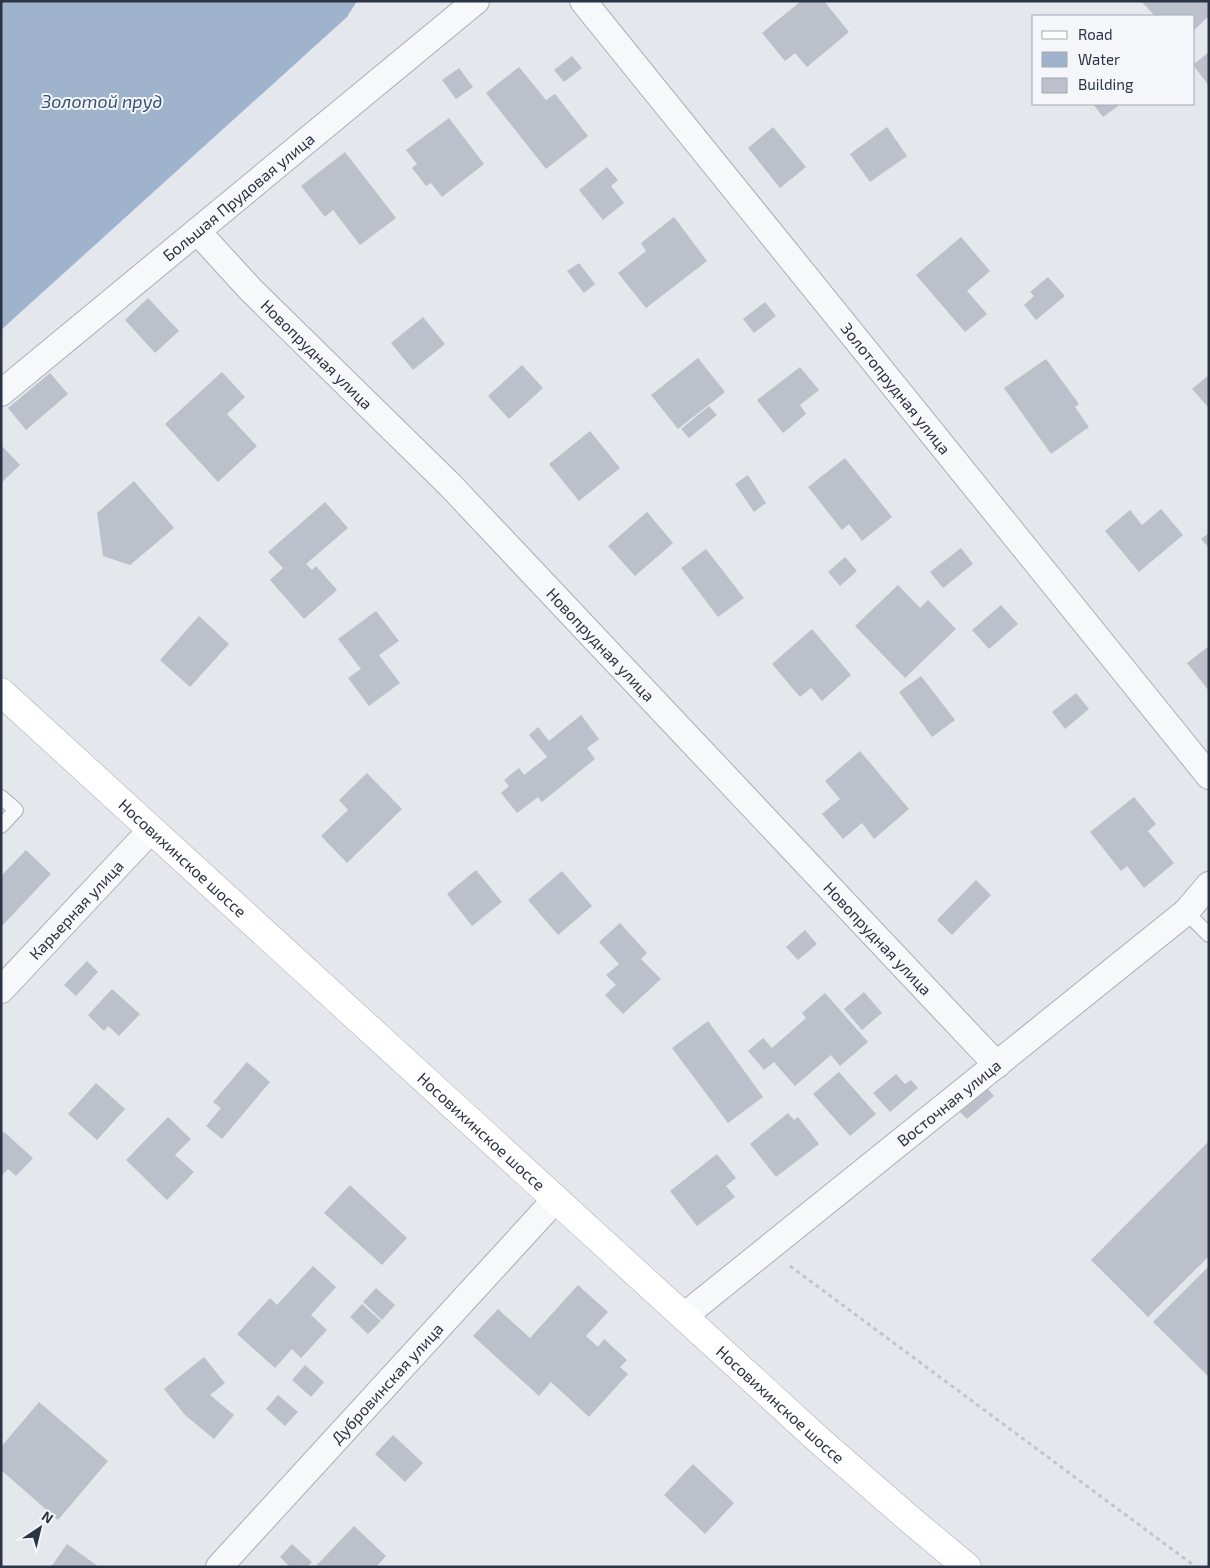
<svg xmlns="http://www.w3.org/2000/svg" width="1210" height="1568" font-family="'Exo 2',sans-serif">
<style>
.water{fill:#9fb4cc}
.building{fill:#bbc0ca}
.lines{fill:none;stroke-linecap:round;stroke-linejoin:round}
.lane-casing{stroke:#a9aeb7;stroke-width:16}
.street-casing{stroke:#a9aeb7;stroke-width:28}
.secondary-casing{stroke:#a9aeb7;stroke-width:29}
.path{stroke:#c2c5cb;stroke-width:3;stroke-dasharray:4 4;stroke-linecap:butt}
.lane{stroke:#f7f8fa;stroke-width:14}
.street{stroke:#f7f8fa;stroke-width:26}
.secondary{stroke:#fff;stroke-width:28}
.labels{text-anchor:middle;stroke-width:4;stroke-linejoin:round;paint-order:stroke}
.street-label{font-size:16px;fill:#2b3445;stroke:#f4f6f9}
.water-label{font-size:18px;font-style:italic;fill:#34527a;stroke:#f4f6f9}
</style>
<rect width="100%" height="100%" fill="#e4e7ec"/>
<!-- water -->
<path class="water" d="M 1,1 L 357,1 L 347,17 L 1,330 Z"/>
<!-- building -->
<path class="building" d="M 801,1 L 824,1 L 849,32 L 807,67 L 795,53 L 785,61 L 762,33 Z
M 1141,1 L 1209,1 L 1209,16 L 1194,30 L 1194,16 L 1155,16 Z
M 1209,52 L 1209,86 L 1194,66 L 1194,64 Z
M 572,56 L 582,68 L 564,82 L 554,70 Z
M 519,67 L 546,100 L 555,94 L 588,136 L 546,169 L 486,93 Z
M 459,68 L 473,87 L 456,99 L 442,80 Z
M 1093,104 L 1116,104 L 1118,106 L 1103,117 Z
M 449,118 L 484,164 L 442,197 L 431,183 L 426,186 L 412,168 L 417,164 L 406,150 Z
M 773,127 L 806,167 L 780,188 L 748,148 Z
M 887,127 L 907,156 L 870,182 L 850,154 Z
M 345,152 L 396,218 L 360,245 L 333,210 L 325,217 L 301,186 Z
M 607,167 L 618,180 L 611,186 L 624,203 L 603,220 L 579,190 Z
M 674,217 L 707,261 L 646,308 L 618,273 L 646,251 L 641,243 Z
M 961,237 L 990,271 L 967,291 L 987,314 L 965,332 L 916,275 Z
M 579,263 L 595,284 L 584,293 L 567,271 Z
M 1048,277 L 1065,296 L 1036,320 L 1024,305 L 1034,296 L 1030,292 Z
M 148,298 L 179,331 L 155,353 L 125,320 Z
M 765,302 L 776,316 L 754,333 L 743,319 Z
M 423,317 L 445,344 L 413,370 L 391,343 Z
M 698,358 L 725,392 L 678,429 L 651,395 Z
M 1046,359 L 1079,404 L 1075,407 L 1089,427 L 1051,454 L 1004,388 Z
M 522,365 L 543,388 L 509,419 L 488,396 Z
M 800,367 L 819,390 L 800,405 L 806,414 L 783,433 L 757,400 Z
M 222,372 L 245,397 L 227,414 L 257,446 L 218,482 L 165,424 Z
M 50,373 L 68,394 L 26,430 L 8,408 Z
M 1209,375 L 1209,408 L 1192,389 Z
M 709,406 L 717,415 L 689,438 L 681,429 Z
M 590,431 L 620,468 L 579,501 L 549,464 Z
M 1,445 L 20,465 L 1,483 Z
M 845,458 L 892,517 L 862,541 L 849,524 L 842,530 L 808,487 Z
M 748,475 L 766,503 L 754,512 L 735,484 Z
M 134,481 L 174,528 L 130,565 L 103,556 L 97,513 Z
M 325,502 L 348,528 L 306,564 L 312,570 L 316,566 L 337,590 L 304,619 L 270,580 L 283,568 L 268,552 Z
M 1161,509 L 1183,535 L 1139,572 L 1105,531 L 1130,510 L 1142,525 Z
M 647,512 L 673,543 L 635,576 L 608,546 Z
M 1209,533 L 1209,548 L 1201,539 Z
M 961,548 L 973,564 L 943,588 L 930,572 Z
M 706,549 L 744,598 L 718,617 L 681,568 Z
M 845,557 L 857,571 L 840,586 L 828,572 Z
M 898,585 L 920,608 L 928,600 L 956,629 L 905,678 L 855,626 Z
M 1001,605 L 1018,624 L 989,649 L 972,630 Z
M 376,611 L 399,641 L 379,655 L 400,683 L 369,706 L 348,678 L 361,669 L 338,639 Z
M 199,616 L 229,644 L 190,687 L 160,660 Z
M 812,629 L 851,675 L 822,701 L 811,688 L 800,697 L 772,664 Z
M 1209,646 L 1209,691 L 1187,663 Z
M 921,676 L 955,720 L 932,737 L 899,692 Z
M 1076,693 L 1089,709 L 1065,729 L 1052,712 Z
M 581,715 L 599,739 L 587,748 L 595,759 L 542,802 L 538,797 L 517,813 L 501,793 L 509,786 L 504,780 L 519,768 L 524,775 L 547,757 L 529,735 L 538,727 L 549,741 Z
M 860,751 L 909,809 L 874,839 L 862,823 L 843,839 L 822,814 L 840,799 L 825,781 Z
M 367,773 L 402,809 L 347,863 L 321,836 L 348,810 L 339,800 Z
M 1134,797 L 1156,824 L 1148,831 L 1174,863 L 1144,888 L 1127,866 L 1121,871 L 1090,832 Z
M 26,850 L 51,874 L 1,927 L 1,876 Z
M 476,870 L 502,902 L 472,926 L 447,894 Z
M 562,871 L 592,906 L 558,935 L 528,900 Z
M 976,880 L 991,895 L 952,935 L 937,920 Z
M 620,923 L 647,953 L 641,959 L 661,979 L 623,1014 L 605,995 L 616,985 L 606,975 L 619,964 L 599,942 Z
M 805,930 L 817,944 L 798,960 L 786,947 Z
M 87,961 L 98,972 L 76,996 L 64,985 Z
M 112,989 L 140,1014 L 119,1036 L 108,1026 L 104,1031 L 88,1015 Z
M 864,992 L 882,1013 L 862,1030 L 844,1009 Z
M 825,993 L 868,1042 L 840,1066 L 831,1055 L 795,1086 L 774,1062 L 764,1070 L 748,1051 L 763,1038 L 772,1048 L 806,1018 L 802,1013 Z
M 708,1021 L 763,1097 L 728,1123 L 672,1048 Z
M 247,1062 L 270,1082 L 222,1139 L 206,1126 L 221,1108 L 213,1102 Z
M 839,1072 L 876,1114 L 850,1136 L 813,1094 Z
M 896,1074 L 905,1084 L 911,1080 L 918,1088 L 890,1112 L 873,1093 Z
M 96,1083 L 125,1109 L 97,1140 L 68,1114 Z
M 988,1089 L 994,1096 L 967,1119 L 960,1112 Z
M 788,1113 L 794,1120 L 798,1117 L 819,1144 L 776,1177 L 750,1144 Z
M 168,1117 L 191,1139 L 175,1155 L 194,1172 L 167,1200 L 126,1160 Z
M 4,1132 L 33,1158 L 16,1176 L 8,1169 L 1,1176 L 1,1135 Z
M 1209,1141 L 1209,1256 L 1148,1317 L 1091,1260 Z
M 717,1154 L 736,1178 L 726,1186 L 735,1197 L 697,1226 L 670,1191 Z
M 350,1185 L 407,1238 L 382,1265 L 324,1213 Z
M 313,1266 L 336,1287 L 311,1315 L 327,1330 L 301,1358 L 292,1349 L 275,1368 L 237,1334 L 270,1298 L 277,1305 Z
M 1209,1266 L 1209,1377 L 1153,1322 Z
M 578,1285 L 608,1312 L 586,1336 L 598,1347 L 604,1339 L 627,1360 L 620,1367 L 628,1374 L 589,1417 L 551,1382 L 539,1396 L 473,1336 L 498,1309 L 530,1338 Z
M 376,1288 L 395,1305 L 382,1320 L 363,1302 Z
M 362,1304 L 381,1321 L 368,1334 L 350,1317 Z
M 204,1357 L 225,1383 L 210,1395 L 234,1415 L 214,1439 L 185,1415 L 164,1389 Z
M 305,1365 L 324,1382 L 311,1397 L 292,1380 Z
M 278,1395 L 298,1412 L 285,1426 L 266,1409 Z
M 39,1402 L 108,1461 L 58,1520 L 1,1470 L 1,1447 Z
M 393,1435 L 423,1463 L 405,1482 L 375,1454 Z
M 693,1464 L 734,1503 L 705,1534 L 664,1495 Z
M 354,1526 L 386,1556 L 376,1567 L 315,1567 Z
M 67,1544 L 99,1567 L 51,1567 Z
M 292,1544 L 312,1562 L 307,1567 L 290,1567 L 280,1557 Z"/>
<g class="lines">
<!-- lane casing -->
<g class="lane-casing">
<path id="lane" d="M 1,797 L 16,810 L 1,826
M 1186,912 L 1209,935"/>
</g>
<!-- street casing -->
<g class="street-casing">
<g id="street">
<path id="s1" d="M 583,1 L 1209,776"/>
<path id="s2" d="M 197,231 L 251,290 L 450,485 L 997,1065"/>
<path id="s3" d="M 1,393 L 476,1"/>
<path id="s4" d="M 1,990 L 151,830"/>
<path id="s5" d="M 684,1316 L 1186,912 L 1209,885"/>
<path id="s6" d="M 219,1567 L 555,1200"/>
</g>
</g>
<!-- secondary casing -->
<g class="secondary-casing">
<g id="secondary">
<path id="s7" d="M 1,692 L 821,1442 L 913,1522 L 967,1567"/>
</g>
</g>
<!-- path -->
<path class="path" d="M 790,1266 L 1196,1567"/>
<!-- lane -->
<use href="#lane" class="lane"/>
<!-- street -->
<use href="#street" class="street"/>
<!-- secondary -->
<use href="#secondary" class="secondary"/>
</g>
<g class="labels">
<!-- street labels -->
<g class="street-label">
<text dy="6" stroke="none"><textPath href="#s3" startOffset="308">Большая Прудовая улица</textPath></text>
<text dy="6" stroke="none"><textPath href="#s2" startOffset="172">Новопрудная улица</textPath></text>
<text dy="6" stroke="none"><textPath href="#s1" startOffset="498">Золотопрудная улица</textPath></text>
<text dy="6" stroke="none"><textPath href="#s2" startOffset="578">Новопрудная улица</textPath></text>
<text dy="6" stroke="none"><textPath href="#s7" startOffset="246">Носовихинское шоссе</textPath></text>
<text dy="6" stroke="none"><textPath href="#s4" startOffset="110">Карьерная улица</textPath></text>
<text dy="6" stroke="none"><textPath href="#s2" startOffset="982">Новопрудная улица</textPath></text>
<text dy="6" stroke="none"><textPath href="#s5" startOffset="340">Восточная улица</textPath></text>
<text dy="6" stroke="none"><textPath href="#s7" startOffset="651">Носовихинское шоссе</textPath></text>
<text dy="6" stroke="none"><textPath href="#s6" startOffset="249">Дубровинская улица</textPath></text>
<text dy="6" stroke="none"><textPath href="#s7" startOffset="1056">Носовихинское шоссе</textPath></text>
</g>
<!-- water labels -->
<g class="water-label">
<text x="102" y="108">Золотой пруд</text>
</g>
</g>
<!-- border -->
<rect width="1210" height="1568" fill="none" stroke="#2b3445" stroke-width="5"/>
<!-- legend -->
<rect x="1032" y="15" width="162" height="90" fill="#f4f6f9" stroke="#a4a8b1"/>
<rect x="1042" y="31" width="25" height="8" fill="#ffffff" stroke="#a4a8b1"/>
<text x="1078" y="40" font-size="15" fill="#2b3445">Road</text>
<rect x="1042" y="52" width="25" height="15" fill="#9fb4cc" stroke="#a4a8b1"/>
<text x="1078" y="65" font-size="15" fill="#2b3445">Water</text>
<rect x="1042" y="78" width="25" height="15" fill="#bbc0ca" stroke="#a4a8b1"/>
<text x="1078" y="90" font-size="15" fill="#2b3445">Building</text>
<!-- north arrow -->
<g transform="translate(40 1528) rotate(35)" stroke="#f4f6f9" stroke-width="4" paint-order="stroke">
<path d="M0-4L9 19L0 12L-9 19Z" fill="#2b3445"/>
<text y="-8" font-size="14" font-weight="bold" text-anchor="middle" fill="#2b3445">N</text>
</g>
</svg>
